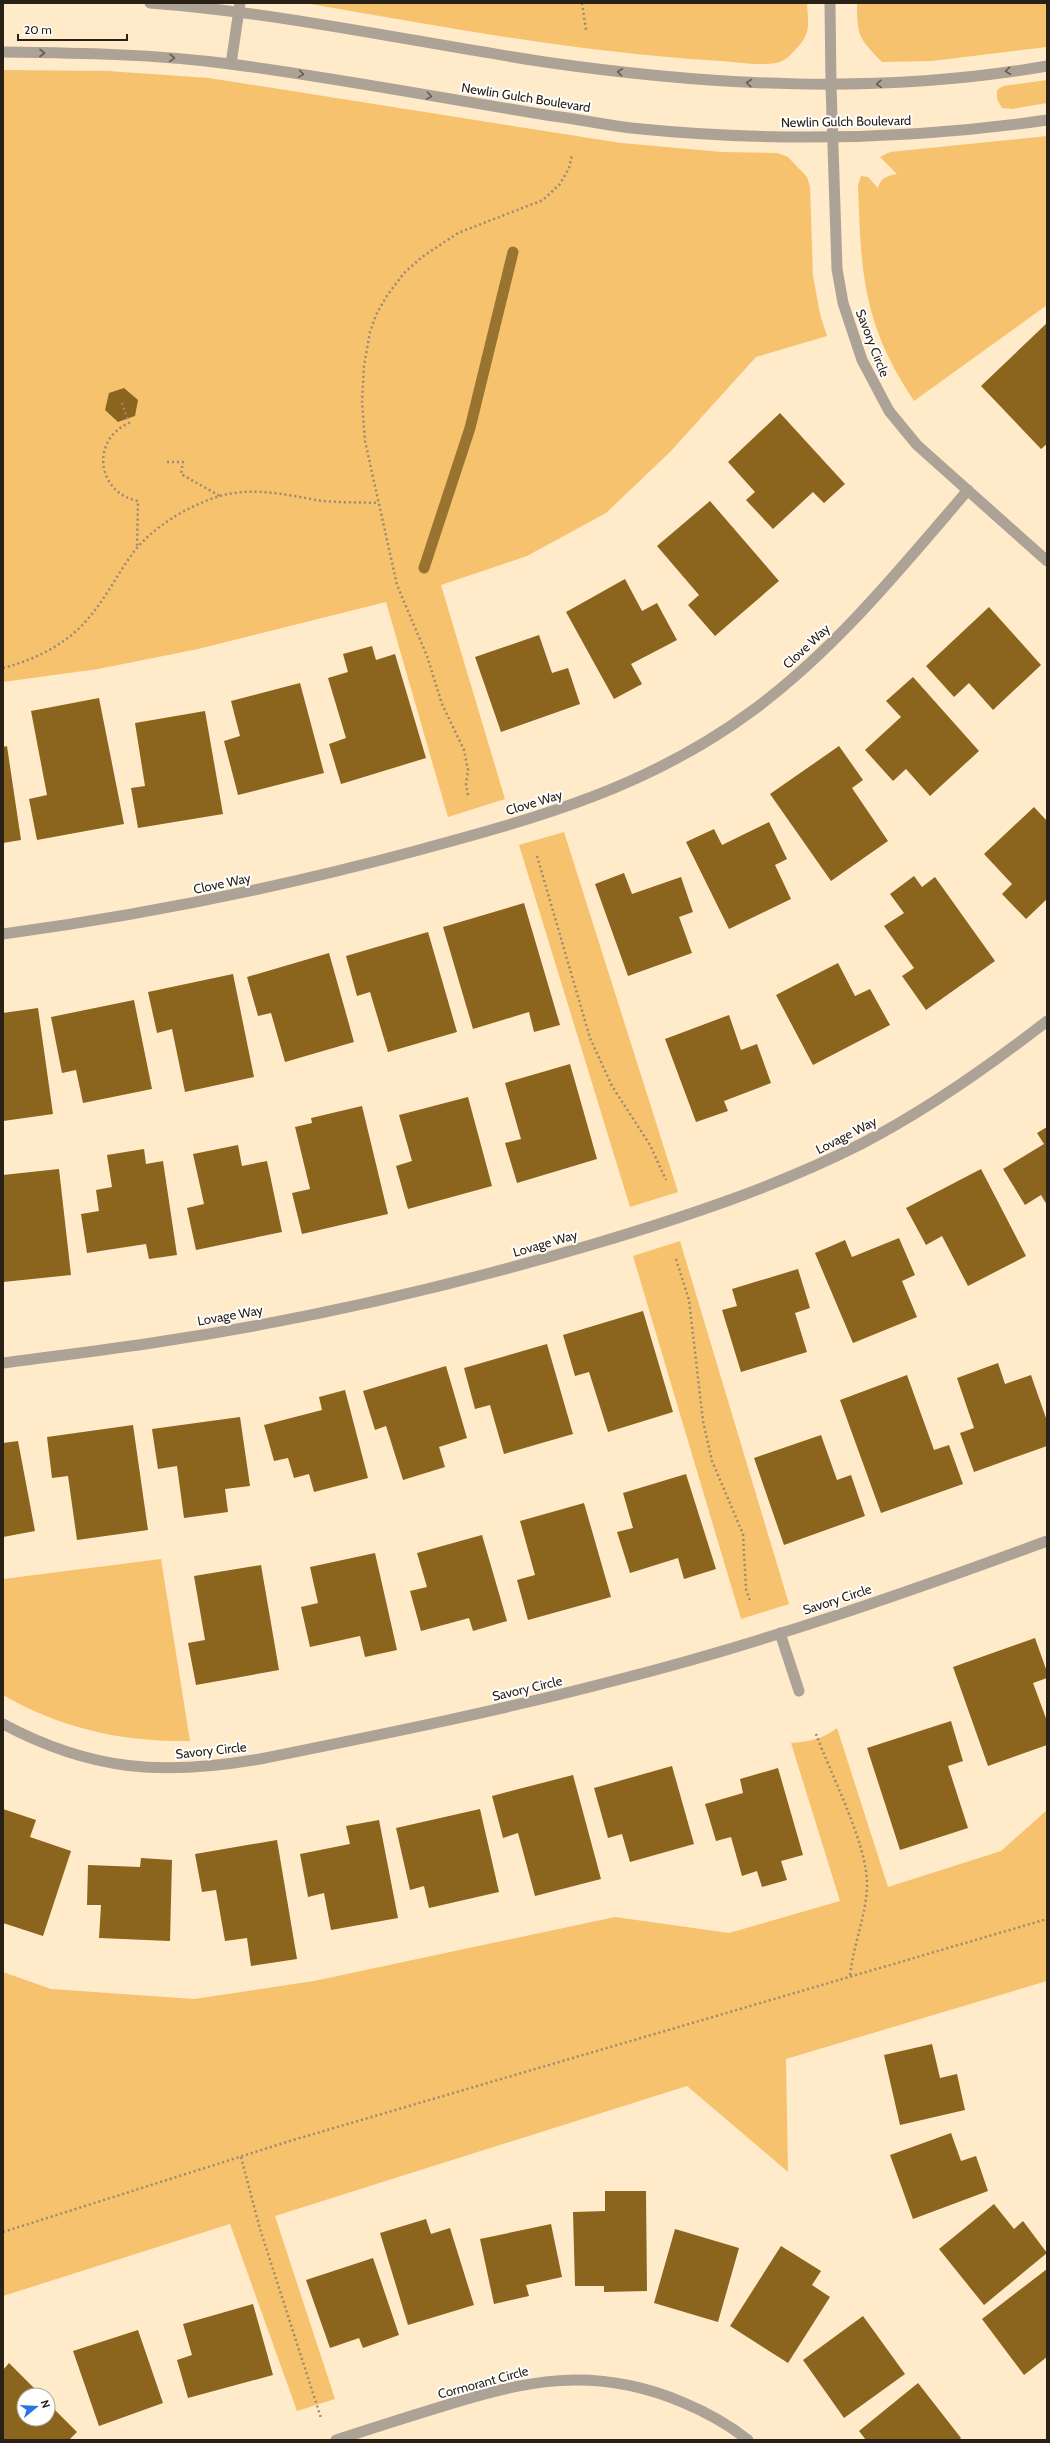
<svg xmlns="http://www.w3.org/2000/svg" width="1050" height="2443" font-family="Cabin,sans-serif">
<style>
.green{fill:#f6c26e}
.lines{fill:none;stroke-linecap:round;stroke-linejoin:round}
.stream{stroke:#997330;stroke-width:11}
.building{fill:#8b641e}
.path{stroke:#998a74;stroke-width:2.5;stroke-dasharray:2 3;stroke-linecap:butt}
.minor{stroke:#aca396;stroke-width:11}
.tertiary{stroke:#aca396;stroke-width:11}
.oneway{stroke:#645c4f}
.labels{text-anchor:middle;stroke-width:4;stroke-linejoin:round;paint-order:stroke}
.street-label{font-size:13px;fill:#292115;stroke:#fff}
</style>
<rect width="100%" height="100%" fill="#ffeaca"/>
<!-- green -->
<path class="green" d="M 305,3 L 807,3 C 808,25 812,33 795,50 C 792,53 788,58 784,60 C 771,68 737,62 721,61 C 581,53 443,27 305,3 Z
M 857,3 L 1047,3 L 1047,47 L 932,61 L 882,62 C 859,38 857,37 857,3 Z
M 3,70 L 108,71 L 209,78 L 621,143 L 722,152 L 777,153 L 788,157 L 807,177 L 810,187 L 813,276 L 820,314 L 827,336 L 756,357 L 670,452 L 606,513 L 527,556 L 441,585 L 505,799 L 448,817 L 386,602 L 198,649 L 98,669 L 3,682 Z
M 1047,80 L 1047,103 L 1012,109 L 1002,108 L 997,99 L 997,90 L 1003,86 Z
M 1047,136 L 1047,305 L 914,401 C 863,324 861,275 858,185 L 861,176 L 868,177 L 878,188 C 881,177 887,176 897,174 L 880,157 L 890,152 Z
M 564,832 L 678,1192 L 630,1207 L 519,845 Z
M 680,1241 L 789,1604 L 741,1619 L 633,1256 Z
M 161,1559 L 190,1741 C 123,1742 62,1729 3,1695 L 3,1579 Z
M 837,1728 L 888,1887 L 1001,1851 L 1047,1810 L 1047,1981 L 786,2059 L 788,2172 L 687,2086 L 275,2216 L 335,2399 L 297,2411 L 230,2224 L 3,2296 L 3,1972 L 51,1989 L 194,1999 L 314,1981 L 615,1917 L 729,1933 L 840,1901 L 791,1743 C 807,1742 824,1739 837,1728 Z"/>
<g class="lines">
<!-- stream -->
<path class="stream" d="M 424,568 L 470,428 L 513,252"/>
</g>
<!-- building -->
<path class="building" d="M 1047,323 L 1047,444 L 1041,449 L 981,386 Z
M 124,388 L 138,400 L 135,416 L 118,422 L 105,410 L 109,393 Z
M 780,413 L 845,484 L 824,503 L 813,492 L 773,529 L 746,500 L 755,492 L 728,462 Z
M 710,501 L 779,581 L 715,636 L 688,605 L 699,595 L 657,546 Z
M 625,579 L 642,611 L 657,603 L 677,640 L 631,664 L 642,684 L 614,699 L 566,612 Z
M 989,607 L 1041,665 L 993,710 L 969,683 L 954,697 L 926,666 Z
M 539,635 L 552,673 L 568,668 L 580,704 L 501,732 L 475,657 Z
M 372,646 L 376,660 L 395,654 L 426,758 L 341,784 L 329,744 L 346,738 L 328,678 L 348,672 L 343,654 Z
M 913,677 L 979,751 L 930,796 L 906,769 L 893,781 L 865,750 L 901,717 L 886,701 Z
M 300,683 L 324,773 L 238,795 L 224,741 L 240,736 L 231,701 Z
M 99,698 L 124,824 L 37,840 L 29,799 L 47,795 L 31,711 Z
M 205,711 L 223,814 L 138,828 L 131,788 L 145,786 L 135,723 Z
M 7,746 L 21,840 L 3,843 L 3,747 Z
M 839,746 L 863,780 L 852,788 L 888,841 L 831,881 L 770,794 Z
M 1034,807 L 1047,821 L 1047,899 L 1026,919 L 1002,894 L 1012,884 L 984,854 Z
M 769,822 L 787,859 L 775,865 L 791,899 L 729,929 L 686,842 L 714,829 L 722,845 Z
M 624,873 L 632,894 L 681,877 L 693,912 L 679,917 L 692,953 L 628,976 L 595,884 Z
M 914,876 L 922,887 L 935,877 L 995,961 L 926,1010 L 902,976 L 914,968 L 884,926 L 904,913 L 890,894 Z
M 524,903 L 560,1025 L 534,1032 L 529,1012 L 473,1029 L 443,927 Z
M 428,932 L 457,1032 L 388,1052 L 370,992 L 357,996 L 346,956 Z
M 329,953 L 354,1042 L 285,1062 L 271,1013 L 258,1016 L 247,977 Z
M 838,963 L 855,996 L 870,989 L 890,1025 L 813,1065 L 776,995 Z
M 233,974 L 254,1077 L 185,1092 L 172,1029 L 157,1033 L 148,992 Z
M 134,1000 L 152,1089 L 83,1103 L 76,1070 L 62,1073 L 51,1017 Z
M 38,1008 L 53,1114 L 3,1121 L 3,1013 Z
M 729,1015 L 741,1050 L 757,1044 L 771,1083 L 724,1101 L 728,1111 L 696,1122 L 665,1039 Z
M 570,1064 L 597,1159 L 517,1183 L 505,1143 L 521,1139 L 505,1083 Z
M 468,1097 L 492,1186 L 408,1209 L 396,1166 L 412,1161 L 399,1115 Z
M 362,1106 L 388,1214 L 302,1234 L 292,1193 L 310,1189 L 295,1127 L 312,1123 L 311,1118 Z
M 1047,1127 L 1047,1205 L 1041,1195 L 1025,1205 L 1003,1169 L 1044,1144 L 1037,1133 Z
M 238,1145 L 242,1166 L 267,1161 L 282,1232 L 196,1250 L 187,1208 L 204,1204 L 193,1154 Z
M 144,1149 L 146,1164 L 163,1161 L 177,1255 L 149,1259 L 146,1244 L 87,1253 L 81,1214 L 99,1211 L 96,1190 L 112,1187 L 107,1155 Z
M 59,1169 L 71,1275 L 3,1282 L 3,1175 Z
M 981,1169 L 1026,1256 L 968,1286 L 942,1236 L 926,1245 L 906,1208 Z
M 899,1238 L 915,1275 L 902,1281 L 917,1317 L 853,1343 L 815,1253 L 845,1240 L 852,1257 Z
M 798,1269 L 810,1308 L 795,1313 L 807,1352 L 741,1372 L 722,1310 L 737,1306 L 732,1289 Z
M 643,1311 L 673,1412 L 608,1432 L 589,1372 L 575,1376 L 563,1335 Z
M 547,1344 L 573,1434 L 504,1454 L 490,1405 L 475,1409 L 464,1368 Z
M 998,1363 L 1005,1384 L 1031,1375 L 1047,1421 L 1047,1446 L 974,1472 L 960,1433 L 974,1428 L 957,1378 Z
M 446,1366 L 467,1438 L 439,1447 L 445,1467 L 403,1480 L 386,1426 L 375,1430 L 363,1391 Z
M 907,1375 L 934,1450 L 949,1445 L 963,1484 L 881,1513 L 840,1400 Z
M 345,1390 L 368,1478 L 314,1492 L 309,1474 L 294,1478 L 288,1458 L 274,1461 L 264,1425 L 322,1410 L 319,1397 Z
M 240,1417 L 250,1486 L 225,1489 L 228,1512 L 184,1518 L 177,1466 L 158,1469 L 152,1429 Z
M 133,1425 L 148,1530 L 77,1540 L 68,1476 L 52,1478 L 47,1437 Z
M 821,1435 L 837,1480 L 851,1475 L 865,1516 L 784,1545 L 754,1458 Z
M 18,1441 L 35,1531 L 3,1537 L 3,1443 Z
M 686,1474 L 716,1569 L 684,1579 L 678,1558 L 630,1573 L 617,1532 L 633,1528 L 623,1493 Z
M 584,1503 L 611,1597 L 528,1620 L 517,1580 L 535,1575 L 520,1521 Z
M 482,1535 L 507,1621 L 473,1631 L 469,1618 L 421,1631 L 410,1591 L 427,1587 L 417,1553 Z
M 375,1553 L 397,1650 L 365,1657 L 360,1636 L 310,1647 L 301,1607 L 318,1603 L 310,1567 Z
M 261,1565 L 279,1670 L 196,1685 L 188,1643 L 205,1640 L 194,1576 Z
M 1035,1638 L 1047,1672 L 1047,1678 L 1033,1683 L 1047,1721 L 1047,1745 L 988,1766 L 953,1667 Z
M 951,1721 L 963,1761 L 948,1766 L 968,1828 L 900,1850 L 867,1748 Z
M 672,1766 L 694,1844 L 630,1862 L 622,1834 L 608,1838 L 594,1788 Z
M 778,1768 L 803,1855 L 781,1861 L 787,1880 L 762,1887 L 757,1871 L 742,1876 L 731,1837 L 716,1841 L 705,1804 L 743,1793 L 740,1779 Z
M 573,1775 L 601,1879 L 535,1896 L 518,1833 L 503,1838 L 492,1796 Z
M 3,1809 L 36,1820 L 30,1837 L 71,1851 L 43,1936 L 3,1923 Z
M 480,1809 L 499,1892 L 429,1908 L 424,1886 L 410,1890 L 396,1828 Z
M 379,1820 L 398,1918 L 331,1930 L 324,1893 L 308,1897 L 300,1854 L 350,1844 L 346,1826 Z
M 277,1840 L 297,1959 L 251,1966 L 247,1938 L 225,1941 L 216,1890 L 202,1892 L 195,1854 Z
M 141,1858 L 172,1860 L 170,1941 L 99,1938 L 101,1905 L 87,1905 L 88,1865 L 140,1867 Z
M 932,2044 L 940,2078 L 957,2074 L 965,2110 L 900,2125 L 884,2055 Z
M 951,2133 L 961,2161 L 976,2156 L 988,2191 L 913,2219 L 890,2155 Z
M 605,2191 L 646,2191 L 647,2291 L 604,2292 L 604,2286 L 575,2286 L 573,2212 L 605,2211 Z
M 994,2204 L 1014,2229 L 1023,2221 L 1047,2253 L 984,2305 L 939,2249 Z
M 426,2219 L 431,2234 L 450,2228 L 474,2305 L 408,2325 L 380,2233 Z
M 551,2224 L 562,2277 L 526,2285 L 529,2296 L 494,2304 L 480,2239 Z
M 675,2229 L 739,2248 L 718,2322 L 654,2303 Z
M 781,2246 L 821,2271 L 812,2285 L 830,2297 L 788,2363 L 730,2326 Z
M 373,2258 L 399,2335 L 363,2348 L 359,2338 L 330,2348 L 306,2280 Z
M 1047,2269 L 1047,2357 L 1024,2375 L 982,2319 Z
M 253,2304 L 273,2375 L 188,2398 L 177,2360 L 192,2355 L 183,2324 Z
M 863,2316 L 905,2374 L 844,2418 L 803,2360 Z
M 138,2330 L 163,2403 L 99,2426 L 73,2351 Z
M 9,2363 L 41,2395 L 24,2395 L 24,2419 L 48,2419 L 48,2403 L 77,2432 L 69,2440 L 3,2440 L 3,2370 Z
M 918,2383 L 961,2438 L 959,2440 L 866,2440 L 859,2431 Z"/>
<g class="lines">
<!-- path -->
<path class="path" d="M 582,3 L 586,30
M 122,403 L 129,423 C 90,440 97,493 138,501 L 137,548
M 167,462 L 183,462 L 181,474 L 220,496
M 3,668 C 34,660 65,645 86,621 C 106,599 118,572 136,549 C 156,525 190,505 220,496 C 252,487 284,494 316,500 C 336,503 358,502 379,503
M 468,795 L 466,785 L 468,770 L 464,750 L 442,704 L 427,656 L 397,585 L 365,441 L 362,402 L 364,366 L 370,332 L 376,315 L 386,297 L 404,273 L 422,257 L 458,233 L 543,200 L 560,184 L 569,168 L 572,155
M 537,856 L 590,1038 L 612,1086 L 650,1145 L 666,1180
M 676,1259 L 689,1300 L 703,1421 L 712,1461 L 743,1534 L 746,1589 L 750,1601
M 816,1734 C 831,1775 868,1845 867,1886 C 866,1917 853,1945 850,1976
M 241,2157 L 260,2229 L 321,2418
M 3,2232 L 293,2140 L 1047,1919"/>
<!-- minor -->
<path class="minor" d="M 830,3 L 831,85 L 837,269 L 843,303 L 862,360 L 889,411 L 917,445 L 1047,561
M 231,64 L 240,3
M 3,934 C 144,915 282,887 419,850 C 541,817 649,787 752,711 C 835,650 901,568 968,490
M 3,1363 C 55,1356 107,1350 158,1342 C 305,1320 452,1286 594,1244 C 685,1217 776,1187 861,1144 C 927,1110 988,1067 1047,1021
M 780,1633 L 799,1691
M 3,1724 C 91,1771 163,1776 260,1759 C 379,1735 499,1711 617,1680 C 763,1643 906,1593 1047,1541
M 336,2440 C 370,2429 404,2418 437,2408 C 525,2380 594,2365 682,2402 C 706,2412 728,2424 748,2440"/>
<!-- tertiary -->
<path class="tertiary" d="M 150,3 C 283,13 413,42 545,62 C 711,86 881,95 1047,66
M 3,52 C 79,53 154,54 230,64 C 338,78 445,99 553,116 C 579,119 605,125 631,128 C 769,142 910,140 1047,120"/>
</g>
<!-- one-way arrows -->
<defs><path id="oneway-chevron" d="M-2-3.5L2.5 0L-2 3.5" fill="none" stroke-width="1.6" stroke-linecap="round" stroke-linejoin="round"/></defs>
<g class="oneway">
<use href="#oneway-chevron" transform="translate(42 53)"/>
<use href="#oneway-chevron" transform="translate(172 58) rotate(4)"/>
<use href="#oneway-chevron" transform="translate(1008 71) rotate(172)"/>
<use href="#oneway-chevron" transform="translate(620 72) rotate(-173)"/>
<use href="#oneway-chevron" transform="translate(301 74) rotate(9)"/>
<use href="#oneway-chevron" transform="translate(749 83) rotate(-175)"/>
<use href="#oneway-chevron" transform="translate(879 84) rotate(176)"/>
<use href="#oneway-chevron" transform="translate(429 96) rotate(10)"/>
</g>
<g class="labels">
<!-- street labels -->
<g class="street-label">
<text transform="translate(526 97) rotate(9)" y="5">Newlin Gulch Boulevard</text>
<text transform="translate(846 121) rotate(-1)" y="5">Newlin Gulch Boulevard</text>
<text transform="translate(873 343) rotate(69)" y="5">Savory Circle</text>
<text transform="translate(806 646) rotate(-43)" y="5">Clove Way</text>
<text transform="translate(534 802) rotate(-17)" y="5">Clove Way</text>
<text transform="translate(222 883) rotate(-12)" y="5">Clove Way</text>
<text transform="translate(846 1135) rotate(-27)" y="5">Lovage Way</text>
<text transform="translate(545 1243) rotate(-16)" y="5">Lovage Way</text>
<text transform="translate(230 1315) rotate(-10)" y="5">Lovage Way</text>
<text transform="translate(837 1599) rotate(-18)" y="5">Savory Circle</text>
<text transform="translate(527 1688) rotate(-13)" y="5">Savory Circle</text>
<text transform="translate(211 1750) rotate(-6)" y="5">Savory Circle</text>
<text transform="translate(483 2382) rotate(-15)" y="5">Cormorant Circle</text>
</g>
</g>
<!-- border -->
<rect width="1050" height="2443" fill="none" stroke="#292115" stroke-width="8"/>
<!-- north arrow -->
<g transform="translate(36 2407) rotate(72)"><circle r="19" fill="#ffffff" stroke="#a9a6a1"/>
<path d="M0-3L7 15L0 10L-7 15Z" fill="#2a75e1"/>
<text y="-6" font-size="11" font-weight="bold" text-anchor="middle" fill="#292115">N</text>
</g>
<!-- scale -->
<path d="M18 34v6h109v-6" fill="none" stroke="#292115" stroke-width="2"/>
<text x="24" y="34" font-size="12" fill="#292115" stroke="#ffffff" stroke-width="3" paint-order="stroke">20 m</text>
</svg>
